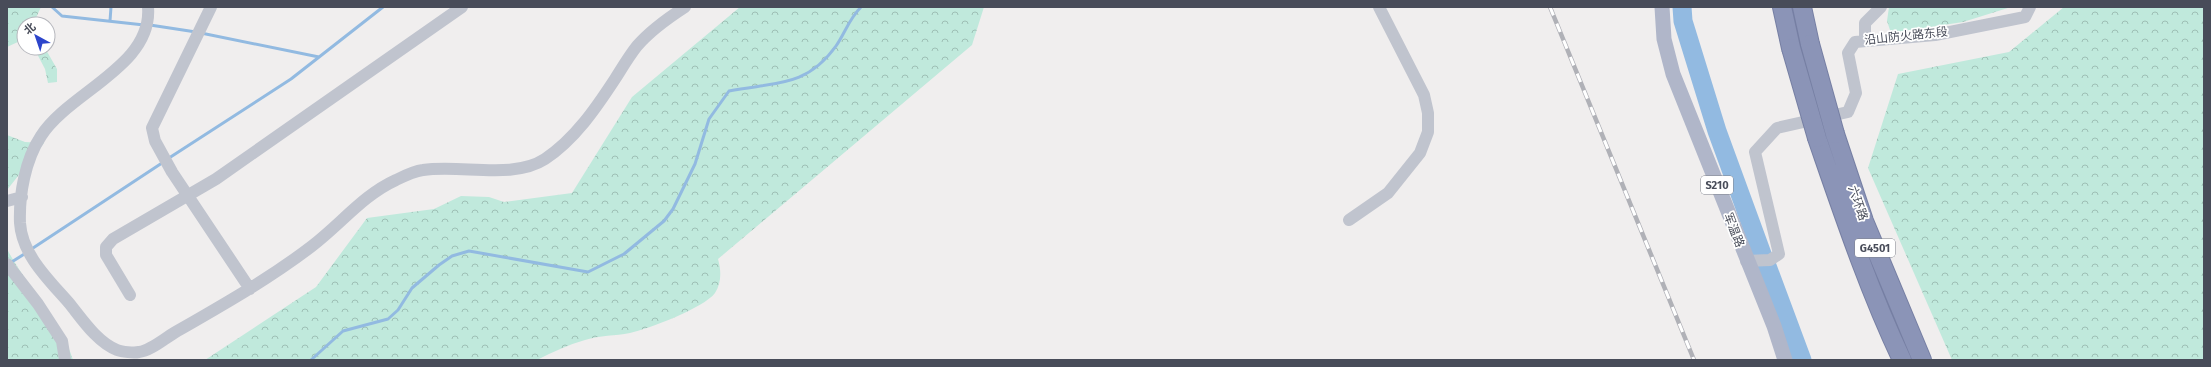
<svg xmlns="http://www.w3.org/2000/svg" width="2211" height="367" font-family="'Fira Sans','Noto Sans SC',sans-serif">
<style>
.forest{fill:url(#forest-crowns)}
.lines{fill:none;stroke-linecap:round;stroke-linejoin:round}
.stream{stroke:#92bae1;stroke-width:3}
.river{stroke:#92bae1;stroke-width:19}
.highway-casing{stroke:#767fa3;stroke-width:20}
.minor{stroke:#c0c4ce;stroke-width:12}
.major{stroke:#b0b6c9;stroke-width:15}
.highway{stroke:#8b94b7;stroke-width:18}
.rail-casing{stroke:#b0b1b7;stroke-width:4.5}
.rail{stroke:#fff;stroke-width:3;stroke-dasharray:9;stroke-linecap:butt}
.highway-bridge-casing{stroke:#767fa3;stroke-width:20;stroke-linecap:butt}
.highway-bridge{stroke:#8b94b7;stroke-width:18}
.labels{text-anchor:middle;stroke-width:3.5;stroke-linejoin:round;paint-order:stroke}
.shield{fill:#fff;stroke:#7f828b;stroke-width:1}
.shield-label{font-size:11px;font-weight:bold;fill:#484c59}
.street-label{font-size:12px;fill:#484c59;stroke:#fff}
</style>
<defs>
<pattern id="forest-crowns" width="20" height="18" patternUnits="userSpaceOnUse"><rect width="20" height="18" fill="#c0e9dc"/><path d="M2 6a3 3 0 1 1 6 0M12 15a3 3 0 1 1 6 0" fill="none" stroke="#9ebfb5"/></pattern>
</defs>
<rect width="100%" height="100%" fill="#f0eeee"/>
<!-- forest -->
<path class="forest" d="M 7,7 L 41,7 L 35,20 L 36,24 L 24,24 L 24,42 L 20,41 L 7,47 Z
M 740,7 L 984,7 L 972,45 L 718,259 C 721,270 722,282 715,293 C 704,308 648,329 630,333 C 615,336 600,335 585,340 C 568,345 552,352 537,360 L 205,360 L 316,287 L 367,218 L 434,209 L 461,196 L 489,197 L 504,202 L 572,193 L 632,97 Z
M 1889,7 L 2011,7 L 1963,22 L 1891,33 L 1887,21 Z
M 2064,7 L 2204,7 L 2204,360 L 1952,360 L 1868,168 L 1898,74 L 2009,52 Z
M 34,48 L 45,48 L 57,69 L 57,82 L 48,83 L 45,69 Z
M 7,135 L 25,142 L 44,143 L 7,190 Z
M 7,249 C 27,287 61,319 73,360 L 7,360 Z"/>
<g class="lines">
<!-- stream -->
<path class="stream" d="M 52,7 L 62,16 L 144,25
M 110,21 L 111,7
M 150,25 L 196,32
M 201,33 L 319,57
M 169,158 L 291,79 L 383,7
M 30,250 L 162,163
M 10,263 L 26,253
M 311,360 L 343,331 L 388,319 L 398,310 L 412,288 L 439,265 L 452,256 L 469,251 L 588,272 L 624,254 L 664,221 L 673,209 L 695,164 L 709,119 L 729,91 C 774,82 806,88 836,46 C 845,33 849,19 861,7"/>
<!-- river -->
<path class="river" d="M 1682,7 L 1683,21 L 1717,131 L 1762,254
M 1767,266 L 1802,360"/>
<!-- highway casing -->
<g class="highway-casing">
<path id="highway" d="M 1782,7 L 1791,48
M 1802,7 L 1810,44
M 1835,134 L 1864,221 L 1922,360
M 1817,138 C 1843,213 1868,288 1902,360"/>
</g>
<!-- minor -->
<path class="minor" d="M 148,7 C 153,66 69,92 41,136 C 25,160 19,195 20,223 C 22,255 49,280 69,303 C 82,319 97,342 117,350 C 122,352 134,353 139,352 C 150,351 164,339 174,333 C 221,306 269,279 312,246 C 341,224 363,195 396,180 C 404,176 414,171 423,170 C 460,164 513,180 545,159 C 575,139 596,108 615,79 C 622,68 629,56 637,46 C 650,31 668,18 685,7
M 211,7 L 152,128 L 155,141 L 172,172 L 250,289
M 1865,41 L 1865,23 L 1881,7
M 7,201 L 22,197
M 1349,220 L 1388,193 L 1420,153 L 1428,132 L 1428,113 L 1424,95 L 1379,7
M 1746,261 L 1770,260 L 1779,254 L 1755,152 L 1777,128 L 1848,112 L 1856,93 L 1848,53 L 1855,42 L 1935,35 L 2025,17 L 2030,7
M 7,264 L 38,304 L 62,341 L 65,360
M 130,295 L 106,255 L 106,247 L 113,239 L 216,179 L 462,7"/>
<!-- major -->
<path class="major" d="M 1662,7 L 1664,39 L 1673,74 L 1774,326 L 1785,360"/>
<!-- highway -->
<use href="#highway" class="highway"/>
<!-- rail casing -->
<g class="rail-casing">
<path id="rail" d="M 1550,7 L 1694,360"/>
</g>
<!-- rail -->
<use href="#rail" class="rail"/>
<!-- highway-bridge casing -->
<g class="highway-bridge-casing">
<path id="highway-bridge" d="M 1810,44 L 1835,134
M 1791,48 L 1817,138"/>
</g>
<!-- highway-bridge -->
<use href="#highway-bridge" class="highway-bridge"/>
</g>
<g class="labels">
<!-- shield labels -->
<g class="shield">
<rect x="1701" y="176" width="32" height="18" rx="3"/>
<rect x="1855" y="239" width="40" height="18" rx="3"/>
</g>
<g class="shield-label">
<text x="1717" y="189">S210</text>
<text x="1875" y="252">G4501</text>
</g>
<!-- street labels -->
<g class="street-label">
<text transform="translate(1906 36) rotate(-6)" y="4">沿山防火路东段</text>
<text transform="translate(1858 203) rotate(71)" y="4">六环路</text>
<text transform="translate(1734 230) rotate(69)" y="4">军温路</text>
</g>
</g>
<!-- border -->
<rect width="2211" height="367" fill="none" stroke="#484c59" stroke-width="16"/>
<!-- north arrow -->
<g transform="translate(36 36) rotate(320)"><circle r="19" fill="#ffffff" stroke="#b6b7bd"/>
<path d="M0-3L7 15L0 10L-7 15Z" fill="#2d45cb"/>
<text y="-6" font-size="11" font-weight="bold" text-anchor="middle" fill="#484c59">北</text>
</g>
</svg>
